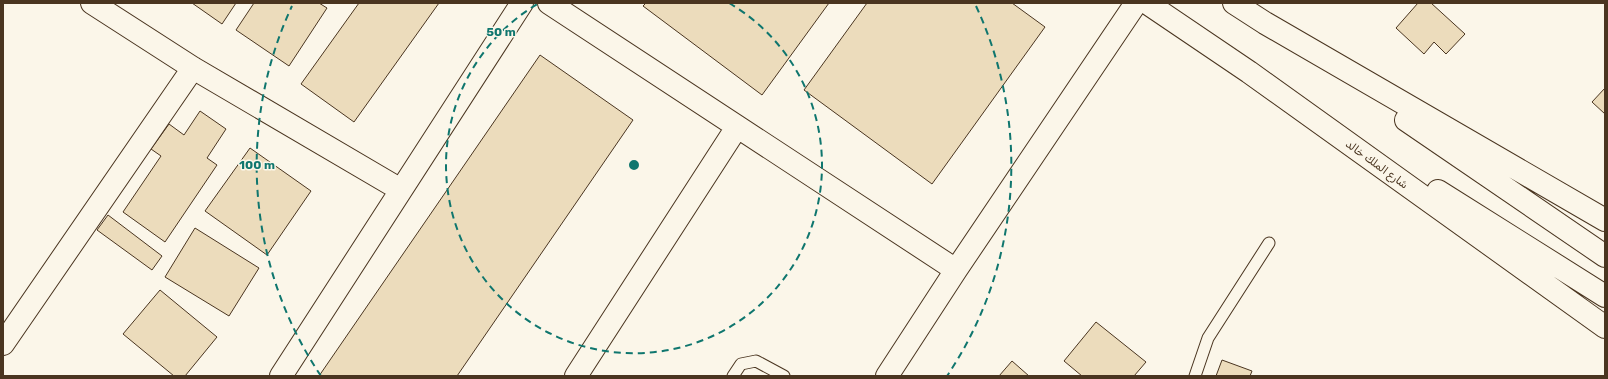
<svg xmlns="http://www.w3.org/2000/svg" width="1608" height="379" font-family="Rubik,'Noto Sans Arabic',sans-serif">
<style>
.building{fill:#ecdcbc;stroke:#4a3520}
.lines{fill:none;stroke-linecap:round;stroke-linejoin:round}
.lane-casing{stroke:#4a3520;stroke-width:13}
.street-casing{stroke:#4a3520;stroke-width:24}
.primary-casing{stroke:#4a3520;stroke-width:24}
.lane{stroke:#fbf6e9;stroke-width:11}
.street{stroke:#fbf6e9;stroke-width:22}
.primary{stroke:#fbf6e9;stroke-width:22}
.ring{fill:none;stroke:#0f766e;stroke-width:2;stroke-dasharray:7 5}
.labels{text-anchor:middle;stroke-width:3;stroke-linejoin:round;paint-order:stroke}
.street-label{font-size:11px;fill:#4a3520;stroke:#fbf6e9}
.centre{fill:#0f766e;stroke:#fbf6e9;stroke-width:2}
.ring-label{font-size:12px;text-anchor:middle;font-weight:bold;fill:#0f766e;stroke:#fbf6e9;stroke-width:3;stroke-linejoin:round;paint-order:stroke}
</style>
<rect width="100%" height="100%" fill="#fbf6e9"/>
<!-- building -->
<path class="building" d="M 192,3 L 236,3 L 222,24 Z
M 254,3 L 319,3 L 327,8 L 289,66 L 236,30 Z
M 359,3 L 439,3 L 354,122 L 301,84 Z
M 646,3 L 829,3 L 762,95 L 643,6 Z
M 867,3 L 1012,3 L 1045,27 L 932,184 L 804,90 Z
M 1418,3 L 1431,3 L 1465,34 L 1446,54 L 1434,42 L 1424,54 L 1396,28 Z
M 540,55 L 633,120 L 457,376 L 319,376 Z
M 1605,88 L 1605,114 L 1592,102 Z
M 200,111 L 226,129 L 207,158 L 217,165 L 165,242 L 123,212 L 161,156 L 151,149 L 169,124 L 184,135 Z
M 250,148 L 311,191 L 267,255 L 205,211 Z
M 108,215 L 162,256 L 152,270 L 97,230 Z
M 195,228 L 259,268 L 229,316 L 165,277 Z
M 160,290 L 217,337 L 185,376 L 174,376 L 123,334 Z
M 1096,322 L 1146,362 L 1134,376 L 1082,376 L 1064,361 Z
M 1222,360 L 1252,371 L 1250,376 L 1216,376 Z
M 1012,361 L 1029,376 L 999,376 Z"/>
<g class="lines">
<!-- lane casing -->
<g class="lane-casing">
<path id="lane" d="M 733,376 L 741,364 L 756,361 L 784,376
M 1195,376 L 1208,338 L 1269,243"/>
</g>
<!-- street casing -->
<g class="street-casing">
<path id="street" d="M 92,3 L 193,68 L 401,190
M 549,3 L 956,270
M 3,344 L 193,68
M 281,376 L 522,3
M 576,376 L 737,127
M 887,376 L 956,270 L 1136,3"/>
</g>
<!-- primary casing -->
<g class="primary-casing">
<path id="primary" d="M 1147,3 L 1249,72 L 1605,327
M 1234,3 L 1265,23 L 1605,220
M 1406,120 L 1605,256
M 1438,191 L 1605,296"/>
</g>
<!-- lane -->
<use href="#lane" class="lane"/>
<!-- street -->
<use href="#street" class="street"/>
<!-- primary -->
<use href="#primary" class="primary"/>
</g>
<!-- distance rings -->
<g class="ring">
<path d="M729 3A188 188 0 1 1 539 3"/>
<path d="M321 376A377 377 0 0 1 292 6M976 6A377 377 0 0 1 947 376"/>
</g>
<g class="labels">
<!-- street labels -->
<g class="street-label">
<text transform="translate(1377 164) rotate(36)" y="4">شارع الملك خالد</text>
</g>
</g>
<circle cx="634" cy="165" r="6" class="centre"/>
<g class="ring-label">
<text x="501" y="36">50 m</text>
<text x="257" y="169">100 m</text>
</g>
<!-- border -->
<rect width="1608" height="379" fill="none" stroke="#4a3520" stroke-width="8"/>
</svg>
